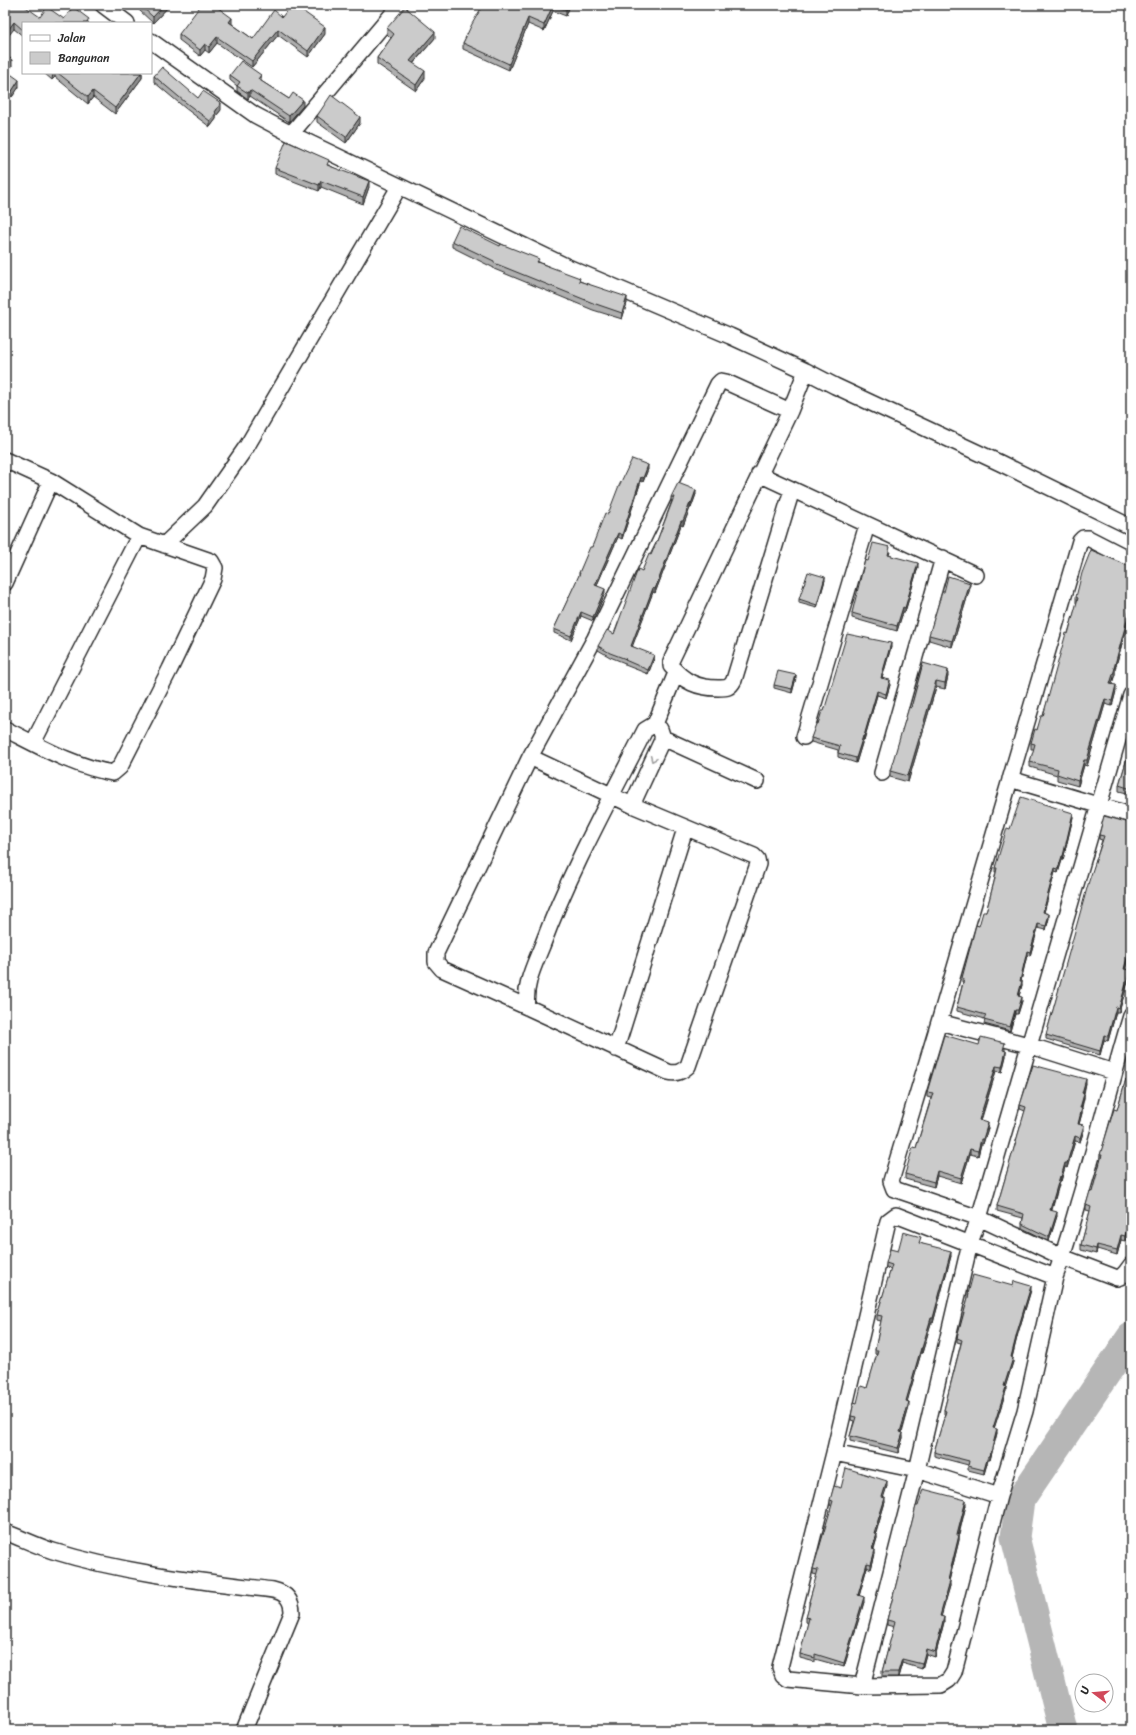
<svg xmlns="http://www.w3.org/2000/svg" width="1136" height="1735" font-family="Sriracha,sans-serif">
<style>
.lines{fill:none;stroke-linecap:round;stroke-linejoin:round}
.river{stroke:#b6b6b6;stroke-width:29}
.minor-casing{stroke:#2b2b2b;stroke-width:18}
.minor{stroke:#fff;stroke-width:15}
.wall{fill:#afafaf;stroke:#2b2b2b}
.shaded-wall{fill:#8e8e8e;stroke:#2b2b2b}
.building{fill:#cbcbcb;stroke:#2b2b2b}
.oneway{stroke:#a0a0a0}
</style>
<rect width="100%" height="100%" fill="#fff"/>
<filter id="ink" filterUnits="userSpaceOnUse"><feTurbulence type="fractalNoise" baseFrequency=".025" numOctaves="2"/><feDisplacementMap in="SourceGraphic" scale="8" xChannelSelector="R" yChannelSelector="G"/><feConvolveMatrix kernelMatrix="1 2 1 2 8 2 1 2 1" color-interpolation-filters="sRGB"/></filter>
<g filter="url(#ink)">
<g class="lines">
<!-- river -->
<path class="river" d="M 1063,1730 L 1015,1537 L 1020,1500 L 1131,1337"/>
<!-- minor casing -->
<g class="minor-casing">
<path id="minor" d="M 103,5 L 127,23
M 151,41 L 255,115 L 291,134 L 570,268 L 730,336 L 806,371 L 835,386 L 1000,463 L 1131,527
M 291,134 L 400,5
M 5,460 L 51,481 L 139,536 L 211,561 L 215,568 L 213,579 L 170,669 L 120,767 L 113,773 C 75,767 39,746 5,729
M 759,474 L 976,575
M 792,490 L 734,680 C 730,688 727,688 718,688 C 698,688 684,682 671,666 L 671,661 L 790,411 L 806,371
M 164,545 L 205,506 L 247,446 L 399,187
M 1131,560 L 1088,538 L 1083,538 L 1080,541 L 939,1022 L 891,1181 L 894,1189 L 979,1218 L 1062,1257 L 1117,1278 C 1124,1277 1127,1270 1131,1265
M 5,583 L 51,481
M 804,737 L 867,525
M 663,738 L 757,781
M 33,743 L 139,536
M 530,757 L 632,805 L 754,856 L 757,859 L 758,864 L 688,1066 C 681,1072 677,1074 668,1072 L 527,1007 L 442,969 L 436,962 L 436,953 L 530,757 L 595,638 L 718,384 L 721,381 L 726,382 L 790,411
M 882,773 L 943,558
M 1010,779 L 1131,815
M 632,805 L 663,738 L 660,729
M 527,1007 C 524,985 534,966 542,946 C 570,871 609,801 645,730 L 655,724 L 676,673
M 939,1022 L 1028,1045 L 1114,1072
M 616,1049 L 685,829
M 1055,1277 L 896,1215 L 888,1221 L 834,1453 L 780,1667 L 783,1675 L 788,1679 L 862,1686 L 917,1470 L 970,1243 L 979,1218 L 1131,695
M 834,1453 L 917,1470 L 999,1496
M 5,1532 C 21,1538 37,1546 53,1551 C 124,1573 199,1581 273,1590 C 286,1593 292,1599 292,1613 L 244,1730
M 862,1686 L 941,1685 L 949,1680 L 954,1672 L 999,1496 L 1025,1411 L 1055,1277 C 1064,1253 1071,1229 1078,1204 C 1097,1142 1112,1078 1131,1016"/>
</g>
<!-- minor -->
<use href="#minor" class="minor"/>
</g>
<!-- wall -->
<path class="wall" d="M 139,5 L 170,5 L 153,23 L 139,10 Z
M 484,5 L 570,5 L 566,16 L 553,11 L 544,31 L 528,24 L 509,70 L 463,49 L 463,43 Z
M 219,8 L 232,24 L 253,39 L 282,17 L 325,34 L 308,57 L 278,35 L 252,67 L 217,43 L 209,53 L 205,50 L 200,56 L 179,40 L 179,34 Z
M 5,13 L 40,17 L 64,19 L 89,23 L 23,23 L 23,36 L 14,29 Z
M 387,28 L 435,38 L 413,64 L 425,78 L 416,91 L 377,64 L 377,58 L 391,38 L 387,34 Z
M 5,53 L 12,66 L 7,72 L 19,87 L 12,97 L 5,92 Z
M 44,73 L 142,73 L 142,78 L 115,114 L 93,97 L 88,104 L 55,77 L 52,80 Z
M 230,75 L 261,80 L 261,81 L 289,99 L 303,106 L 289,122 L 250,96 L 248,99 L 237,91 L 237,86 L 230,80 Z
M 154,76 L 198,98 L 221,110 L 216,116 L 216,119 L 210,127 L 185,108 L 154,82 Z
M 317,116 L 360,123 L 346,143 L 317,122 Z
M 329,165 L 369,187 L 363,204 L 321,187 L 319,191 L 275,174 L 275,168 Z
M 452,241 L 500,246 L 539,263 L 627,303 L 622,319 L 593,310 L 494,269 L 494,268 L 452,247 Z
M 648,469 L 643,482 L 641,481 L 622,539 L 618,537 L 597,585 L 605,593 L 593,621 L 581,616 L 571,640 L 554,633 L 554,629 L 579,576 L 579,573 L 592,547 L 608,514 Z
M 696,494 L 691,508 L 690,508 L 683,526 L 681,525 L 655,593 L 653,592 L 632,646 L 654,659 L 648,674 L 625,665 L 625,663 L 610,657 L 598,650 L 598,646 L 614,634 L 642,571 L 657,541 L 672,501 L 671,501 L 671,497 Z
M 890,552 L 889,555 L 918,567 L 905,612 L 903,612 L 897,631 L 852,618 L 852,613 L 868,561 Z
M 1131,567 L 1131,611 L 1115,669 L 1115,674 L 1112,684 L 1116,691 L 1112,706 L 1105,704 L 1087,766 L 1084,765 L 1078,786 L 1057,780 L 1057,775 L 1030,767 L 1030,762 L 1034,749 L 1031,749 L 1031,743 L 1043,716 L 1077,603 L 1076,603 L 1076,597 Z
M 825,580 L 817,608 L 799,603 L 799,599 Z
M 970,588 L 952,647 L 929,640 L 929,635 Z
M 891,647 L 882,678 L 890,685 L 886,698 L 877,695 L 864,740 L 863,740 L 856,763 L 838,757 L 838,750 L 811,742 L 811,738 L 824,711 Z
M 923,663 L 948,676 L 945,689 L 936,687 L 908,782 L 890,777 L 890,771 L 911,708 Z
M 796,678 L 792,693 L 774,688 L 774,685 Z
M 1131,723 L 1131,742 L 1128,741 L 1128,735 Z
M 1131,745 L 1131,794 L 1119,791 L 1119,785 Z
M 1073,817 L 1063,860 L 1062,860 L 1058,873 L 1055,872 L 1044,912 L 1049,918 L 1046,930 L 1038,928 L 1030,956 L 1027,955 L 1021,981 L 1022,985 L 1019,996 L 1022,1001 L 1018,1014 L 1015,1014 L 1010,1031 L 984,1024 L 985,1019 L 957,1011 L 957,1007 L 963,982 L 962,982 L 962,978 L 979,926 L 986,912 L 994,882 L 996,872 L 995,872 L 995,868 L 1010,829 Z
M 1130,826 L 1131,826 L 1131,947 L 1125,969 L 1130,975 L 1119,1012 L 1116,1012 L 1108,1041 L 1104,1040 L 1100,1055 L 1046,1039 L 1046,1035 L 1102,840 L 1099,839 L 1099,835 Z
M 979,1045 L 1005,1048 L 1005,1050 L 1006,1056 L 1002,1072 L 996,1071 L 981,1121 L 988,1128 L 983,1144 L 981,1144 L 978,1156 L 970,1154 L 961,1183 L 937,1176 L 934,1187 L 905,1179 L 905,1174 L 916,1148 L 931,1098 L 927,1097 L 927,1092 Z
M 1126,1079 L 1125,1241 L 1121,1240 L 1117,1255 L 1097,1249 L 1096,1254 L 1081,1250 L 1081,1245 L 1090,1211 L 1086,1210 L 1086,1205 L 1092,1192 L 1101,1160 L 1100,1159 L 1100,1155 L 1117,1110 Z
M 1086,1083 L 1084,1094 L 1084,1098 L 1082,1108 L 1082,1113 L 1079,1124 L 1084,1130 L 1080,1142 L 1075,1141 L 1067,1168 L 1065,1167 L 1061,1181 L 1060,1181 L 1052,1210 L 1057,1216 L 1049,1241 L 1022,1228 L 1022,1224 L 1023,1218 L 997,1211 L 997,1206 L 1025,1111 L 1020,1109 L 1020,1105 Z
M 920,1243 L 951,1256 L 933,1323 L 931,1323 L 922,1353 L 921,1353 L 907,1401 L 909,1407 L 902,1433 L 903,1438 L 898,1453 L 850,1441 L 850,1436 L 854,1421 L 851,1420 L 851,1416 L 857,1403 L 867,1388 L 877,1355 L 875,1354 L 875,1350 L 881,1321 L 877,1320 L 877,1315 L 891,1269 L 886,1268 L 886,1263 L 898,1251 Z
M 1031,1290 L 1018,1333 L 1012,1358 L 1013,1362 L 1005,1387 L 1006,1391 L 994,1428 L 997,1433 L 990,1460 L 988,1460 L 984,1474 L 968,1470 L 968,1465 L 934,1456 L 934,1452 L 945,1415 L 944,1414 L 944,1410 L 961,1343 L 957,1342 L 957,1338 L 968,1298 L 968,1294 Z
M 887,1486 L 883,1497 L 885,1502 L 876,1533 L 877,1538 L 874,1549 L 875,1554 L 871,1569 L 867,1567 L 859,1596 L 864,1602 L 844,1667 L 815,1659 L 815,1662 L 800,1658 L 800,1654 L 808,1623 L 806,1622 L 806,1617 L 809,1607 L 809,1602 L 817,1575 L 813,1574 L 813,1569 L 832,1506 L 830,1505 L 830,1500 L 841,1488 Z
M 966,1505 L 959,1535 L 959,1540 L 949,1581 L 950,1586 L 941,1616 L 944,1622 L 935,1657 L 926,1654 L 922,1669 L 902,1663 L 898,1677 L 882,1677 L 882,1672 L 894,1627 L 887,1625 L 887,1620 L 918,1506 Z"/>
<!-- shaded-wall -->
<path class="shaded-wall" d="M 164,5 L 170,5 L 153,23 L 153,17 Z
M 553,5 L 553,11 L 544,31 L 544,25 Z
M 568,5 L 570,5 L 566,16 L 566,10 Z
M 232,18 L 232,24 L 229,22 Z
M 528,18 L 528,24 L 509,70 L 509,64 Z
M 14,22 L 14,29 L 5,40 L 5,34 Z
M 325,27 L 325,34 L 308,57 L 308,51 Z
M 278,29 L 278,35 L 252,67 L 252,61 Z
M 435,32 L 435,38 L 410,67 L 410,61 Z
M 217,37 L 217,43 L 209,53 L 209,47 Z
M 205,44 L 205,50 L 200,56 L 200,50 Z
M 12,60 L 12,66 L 5,74 L 5,67 Z
M 425,71 L 425,78 L 416,91 L 416,85 Z
M 53,73 L 55,73 L 55,77 L 52,80 Z
M 141,73 L 142,73 L 142,78 L 115,114 L 115,108 Z
M 261,75 L 261,80 L 258,85 L 258,79 Z
M 19,80 L 19,87 L 12,97 L 12,91 Z
M 250,90 L 250,96 L 248,99 L 248,93 Z
M 93,91 L 93,97 L 88,104 L 88,97 Z
M 303,100 L 303,106 L 289,122 L 289,116 Z
M 221,103 L 221,110 L 216,116 L 216,119 L 210,127 L 210,121 L 215,112 Z
M 360,117 L 360,123 L 346,143 L 346,137 Z
M 8,163 L 8,169 L 5,174 L 5,168 Z
M 321,181 L 321,187 L 319,191 L 319,185 Z
M 369,181 L 369,187 L 363,204 L 363,197 Z
M 627,297 L 627,303 L 622,319 L 622,313 Z
M 648,465 L 648,469 L 643,482 L 643,478 Z
M 641,477 L 641,481 L 622,539 L 622,535 Z
M 696,490 L 696,494 L 691,508 L 691,504 Z
M 690,503 L 690,508 L 683,526 L 683,521 Z
M 681,521 L 681,525 L 655,593 L 655,589 Z
M 618,533 L 618,537 L 595,589 L 595,585 Z
M 918,563 L 918,567 L 905,612 L 905,608 Z
M 825,577 L 825,580 L 817,608 L 817,605 Z
M 970,583 L 970,588 L 952,647 L 952,641 Z
M 653,588 L 653,592 L 631,650 L 631,646 Z
M 605,589 L 605,593 L 593,621 L 593,617 Z
M 1131,605 L 1131,611 L 1115,669 L 1115,674 L 1110,689 L 1110,684 L 1114,668 Z
M 903,607 L 903,612 L 897,631 L 897,626 Z
M 581,612 L 581,616 L 571,640 L 571,636 Z
M 891,643 L 891,647 L 881,682 L 881,678 Z
M 654,655 L 654,659 L 648,674 L 648,670 Z
M 948,670 L 948,676 L 945,689 L 945,683 Z
M 796,675 L 796,678 L 792,693 L 792,689 Z
M 890,680 L 890,685 L 886,698 L 886,694 Z
M 936,681 L 936,687 L 908,782 L 908,776 Z
M 1116,685 L 1116,691 L 1112,706 L 1112,701 Z
M 877,691 L 877,695 L 864,740 L 864,736 Z
M 1105,699 L 1105,704 L 1087,766 L 1087,760 Z
M 863,736 L 863,740 L 856,763 L 856,758 Z
M 1084,760 L 1084,765 L 1078,786 L 1078,781 Z
M 1073,813 L 1073,817 L 1063,860 L 1063,856 Z
M 1062,856 L 1062,860 L 1058,873 L 1058,869 Z
M 1055,868 L 1055,872 L 1043,916 L 1043,912 Z
M 1049,914 L 1049,918 L 1046,930 L 1046,926 Z
M 1038,924 L 1038,928 L 1030,956 L 1030,952 Z
M 1131,943 L 1131,947 L 1124,973 L 1124,969 Z
M 1027,951 L 1027,955 L 1020,985 L 1020,981 Z
M 1130,970 L 1130,975 L 1119,1012 L 1119,1008 Z
M 1022,981 L 1022,985 L 1018,1000 L 1018,996 Z
M 1022,997 L 1022,1001 L 1018,1014 L 1018,1010 Z
M 1116,1007 L 1116,1012 L 1108,1041 L 1108,1036 Z
M 1015,1010 L 1015,1014 L 1010,1031 L 1010,1027 Z
M 1104,1035 L 1104,1040 L 1100,1055 L 1100,1051 Z
M 1006,1051 L 1006,1056 L 1002,1072 L 1002,1067 Z
M 996,1066 L 996,1071 L 979,1125 L 979,1120 Z
M 1086,1079 L 1086,1083 L 1082,1098 L 1082,1093 Z
M 1084,1094 L 1084,1098 L 1080,1112 L 1080,1108 Z
M 1082,1108 L 1082,1113 L 1078,1128 L 1078,1124 Z
M 988,1123 L 988,1128 L 983,1144 L 983,1139 Z
M 1084,1125 L 1084,1130 L 1080,1142 L 1080,1138 Z
M 1075,1136 L 1075,1141 L 1067,1168 L 1067,1163 Z
M 981,1139 L 981,1144 L 978,1156 L 978,1151 Z
M 970,1149 L 970,1154 L 961,1183 L 961,1178 Z
M 1065,1163 L 1065,1167 L 1061,1181 L 1061,1177 Z
M 937,1171 L 937,1176 L 934,1187 L 934,1182 Z
M 1060,1176 L 1060,1181 L 1050,1214 L 1050,1210 Z
M 1057,1212 L 1057,1216 L 1049,1241 L 1049,1237 Z
M 1131,1214 L 1131,1219 L 1125,1241 L 1125,1236 Z
M 1121,1235 L 1121,1240 L 1117,1255 L 1117,1250 Z
M 1097,1245 L 1097,1249 L 1096,1254 L 1096,1249 Z
M 951,1251 L 951,1256 L 933,1323 L 933,1318 Z
M 1031,1286 L 1031,1290 L 1018,1333 L 1011,1361 L 1011,1357 L 1018,1329 Z
M 931,1318 L 931,1323 L 922,1353 L 922,1348 Z
M 921,1348 L 921,1353 L 906,1406 L 906,1401 Z
M 1013,1358 L 1013,1362 L 1004,1391 L 1004,1386 Z
M 1006,1387 L 1006,1391 L 993,1432 L 993,1428 Z
M 909,1402 L 909,1407 L 900,1437 L 900,1432 Z
M 997,1429 L 997,1433 L 990,1460 L 990,1456 Z
M 903,1433 L 903,1438 L 898,1453 L 898,1448 Z
M 988,1456 L 988,1460 L 984,1474 L 984,1470 Z
M 887,1481 L 887,1486 L 882,1502 L 882,1497 Z
M 885,1498 L 885,1502 L 874,1538 L 874,1533 Z
M 966,1500 L 966,1505 L 957,1540 L 957,1535 Z
M 877,1534 L 877,1538 L 872,1553 L 872,1549 Z
M 959,1535 L 959,1540 L 948,1585 L 948,1580 Z
M 875,1550 L 875,1554 L 871,1569 L 871,1564 Z
M 867,1563 L 867,1567 L 858,1600 L 858,1595 Z
M 950,1581 L 950,1586 L 940,1621 L 940,1616 Z
M 864,1597 L 864,1602 L 844,1667 L 844,1663 Z
M 944,1617 L 944,1622 L 935,1657 L 935,1652 Z
M 926,1649 L 926,1654 L 922,1669 L 922,1664 Z
M 902,1659 L 902,1663 L 898,1677 L 898,1672 Z"/>
<!-- building -->
<path class="building" d="M 12,5 L 23,5 L 40,17 L 47,7 L 64,19 L 73,7 L 89,19 L 87,23 L 23,23 L 23,30 L 14,22 L 5,34 L 5,13 Z
M 140,5 L 164,5 L 153,17 Z
M 201,5 L 219,5 L 217,7 L 232,18 L 229,22 L 253,39 L 274,10 L 282,17 L 291,5 L 294,5 L 325,27 L 308,51 L 278,29 L 252,61 L 217,37 L 209,47 L 205,44 L 200,50 L 179,34 Z
M 483,5 L 553,5 L 544,25 L 528,18 L 509,64 L 463,43 L 472,24 Z
M 554,5 L 568,5 L 566,10 Z
M 405,7 L 435,32 L 410,61 L 425,71 L 416,85 L 377,58 L 394,34 L 387,28 Z
M 5,53 L 12,60 L 5,67 Z
M 241,61 L 261,75 L 258,79 L 289,99 L 293,93 L 303,100 L 289,116 L 250,90 L 248,93 L 237,86 L 240,82 L 230,75 Z
M 162,67 L 198,98 L 203,91 L 221,103 L 215,112 L 216,113 L 210,121 L 185,102 L 154,76 Z
M 5,70 L 19,80 L 12,91 L 5,86 Z
M 58,73 L 141,73 L 115,108 L 93,91 L 88,97 Z
M 331,95 L 360,117 L 346,137 L 317,116 Z
M 286,141 L 329,160 L 327,165 L 369,181 L 363,197 L 321,181 L 319,185 L 275,168 Z
M 5,161 L 8,163 L 5,168 Z
M 459,226 L 500,246 L 501,244 L 539,259 L 537,262 L 580,278 L 579,281 L 627,297 L 622,313 L 593,303 L 494,263 L 494,261 L 452,241 Z
M 632,459 L 648,465 L 643,478 L 641,477 L 622,535 L 618,533 L 595,585 L 605,589 L 593,617 L 581,612 L 571,636 L 554,629 L 580,573 L 579,573 L 590,547 L 592,547 L 605,513 L 608,514 L 618,488 Z
M 678,483 L 696,490 L 691,504 L 690,503 L 683,521 L 681,521 L 655,589 L 653,588 L 631,646 L 654,655 L 648,670 L 625,660 L 626,659 L 610,653 L 598,646 L 607,630 L 614,634 L 638,569 L 642,571 L 649,554 L 651,555 L 657,541 L 674,497 L 671,497 Z
M 873,543 L 890,547 L 888,555 L 918,563 L 905,608 L 903,607 L 897,626 L 852,613 L 865,560 L 868,561 Z
M 1091,550 L 1131,567 L 1131,605 L 1114,668 L 1115,668 L 1110,684 L 1116,685 L 1112,701 L 1105,699 L 1087,760 L 1084,760 L 1078,781 L 1057,774 L 1058,769 L 1030,762 L 1035,744 L 1031,743 L 1035,729 L 1037,730 L 1041,716 L 1043,716 L 1066,633 L 1068,634 L 1078,598 L 1076,597 L 1082,573 Z
M 808,572 L 825,577 L 817,605 L 799,599 Z
M 948,576 L 970,583 L 952,641 L 929,635 L 942,592 L 944,592 Z
M 847,634 L 891,643 L 881,678 L 890,680 L 886,694 L 877,691 L 864,736 L 863,736 L 856,758 L 838,753 L 840,746 L 811,738 L 816,724 L 818,724 L 822,711 L 824,711 Z
M 923,663 L 948,670 L 945,683 L 936,681 L 908,776 L 890,771 L 909,707 L 911,708 Z
M 778,671 L 796,675 L 792,689 L 774,685 Z
M 1131,723 L 1131,736 L 1128,735 Z
M 1131,745 L 1131,789 L 1119,785 Z
M 1021,797 L 1073,813 L 1063,856 L 1062,856 L 1058,869 L 1055,868 L 1043,912 L 1049,914 L 1046,926 L 1038,924 L 1030,952 L 1027,951 L 1020,981 L 1022,981 L 1018,996 L 1022,997 L 1018,1010 L 1015,1010 L 1010,1027 L 984,1020 L 986,1015 L 957,1007 L 964,979 L 962,978 L 976,925 L 979,926 L 983,912 L 986,912 L 994,882 L 997,868 L 995,868 L 1007,828 L 1010,829 Z
M 1104,816 L 1130,823 L 1129,825 L 1131,826 L 1131,943 L 1124,969 L 1130,970 L 1119,1008 L 1116,1007 L 1108,1036 L 1104,1035 L 1100,1051 L 1046,1035 L 1089,881 L 1104,836 L 1099,835 Z
M 944,1035 L 979,1045 L 981,1037 L 1005,1043 L 1003,1050 L 1006,1051 L 1002,1067 L 996,1066 L 979,1120 L 988,1123 L 983,1139 L 981,1139 L 978,1151 L 970,1149 L 961,1178 L 937,1171 L 934,1182 L 905,1174 L 913,1147 L 916,1148 L 933,1093 L 927,1092 Z
M 1033,1065 L 1086,1079 L 1082,1093 L 1084,1094 L 1080,1108 L 1082,1108 L 1078,1124 L 1084,1125 L 1080,1138 L 1075,1136 L 1067,1163 L 1065,1163 L 1061,1177 L 1060,1176 L 1050,1210 L 1057,1212 L 1049,1237 L 1022,1224 L 1024,1214 L 997,1206 L 1026,1107 L 1020,1105 Z
M 1131,1070 L 1131,1214 L 1125,1236 L 1121,1235 L 1117,1250 L 1097,1245 L 1096,1249 L 1081,1245 L 1091,1207 L 1086,1205 L 1090,1191 L 1092,1192 L 1102,1155 L 1100,1155 L 1114,1109 L 1117,1110 L 1126,1079 L 1128,1079 Z
M 903,1232 L 921,1237 L 919,1243 L 951,1251 L 933,1318 L 931,1318 L 922,1348 L 921,1348 L 906,1401 L 909,1402 L 900,1432 L 903,1433 L 898,1448 L 850,1436 L 856,1417 L 851,1416 L 854,1402 L 857,1403 L 861,1386 L 867,1388 L 878,1350 L 875,1350 L 882,1316 L 877,1315 L 892,1265 L 886,1263 L 890,1249 L 898,1251 Z
M 973,1275 L 1013,1286 L 1014,1281 L 1031,1286 L 1018,1329 L 1011,1357 L 1013,1358 L 1004,1386 L 1006,1387 L 993,1428 L 997,1429 L 990,1456 L 988,1456 L 984,1470 L 968,1466 L 969,1461 L 934,1452 L 946,1411 L 944,1410 L 962,1340 L 957,1338 L 969,1294 L 968,1294 Z
M 846,1468 L 887,1481 L 882,1497 L 885,1498 L 874,1533 L 877,1534 L 872,1549 L 875,1550 L 871,1564 L 867,1563 L 858,1595 L 864,1597 L 844,1663 L 815,1654 L 815,1658 L 800,1654 L 809,1618 L 806,1617 L 810,1602 L 809,1602 L 818,1570 L 813,1569 L 833,1501 L 830,1500 L 834,1486 L 841,1488 Z
M 923,1489 L 966,1500 L 957,1535 L 959,1535 L 948,1580 L 950,1581 L 940,1616 L 944,1617 L 935,1652 L 926,1649 L 922,1664 L 902,1659 L 898,1672 L 882,1672 L 895,1622 L 887,1620 L 916,1506 L 918,1506 Z"/>
<!-- one-way arrows -->
<defs><path id="oneway-chevron" d="M-2-3.5L2.5 0L-2 3.5" fill="none" stroke-width="1.6" stroke-linecap="round" stroke-linejoin="round"/></defs>
<use class="oneway" href="#oneway-chevron" transform="translate(653 759) rotate(114)"/>
</g>
<!-- margin -->
<rect width="1136" height="1735" fill="none" stroke="#fff" stroke-width="20"/>
<rect x="10" y="10" width="1116" height="1715" fill="none" stroke="#2b2b2b" stroke-width="1.5" filter="url(#ink)"/>
<!-- legend -->
<rect x="22" y="22" width="130" height="52" fill="#ffffff" stroke="#aaaaaa"/>
<rect x="30" y="35" width="20" height="6" fill="#ffffff" stroke="#aaaaaa"/>
<text x="58" y="42" font-size="12" fill="#2b2b2b">Jalan</text>
<rect x="30" y="52" width="20" height="12" fill="#cbcbcb" stroke="#aaaaaa"/>
<text x="58" y="62" font-size="12" fill="#2b2b2b">Bangunan</text>
<!-- north arrow -->
<g transform="translate(1094 1693) rotate(286)"><circle r="19" fill="#ffffff" stroke="#aaaaaa"/>
<path d="M0-3L7 15L0 10L-7 15Z" fill="#d1495b"/>
<text y="-6" font-size="11" font-weight="bold" text-anchor="middle" fill="#2b2b2b">U</text>
</g>
</svg>
